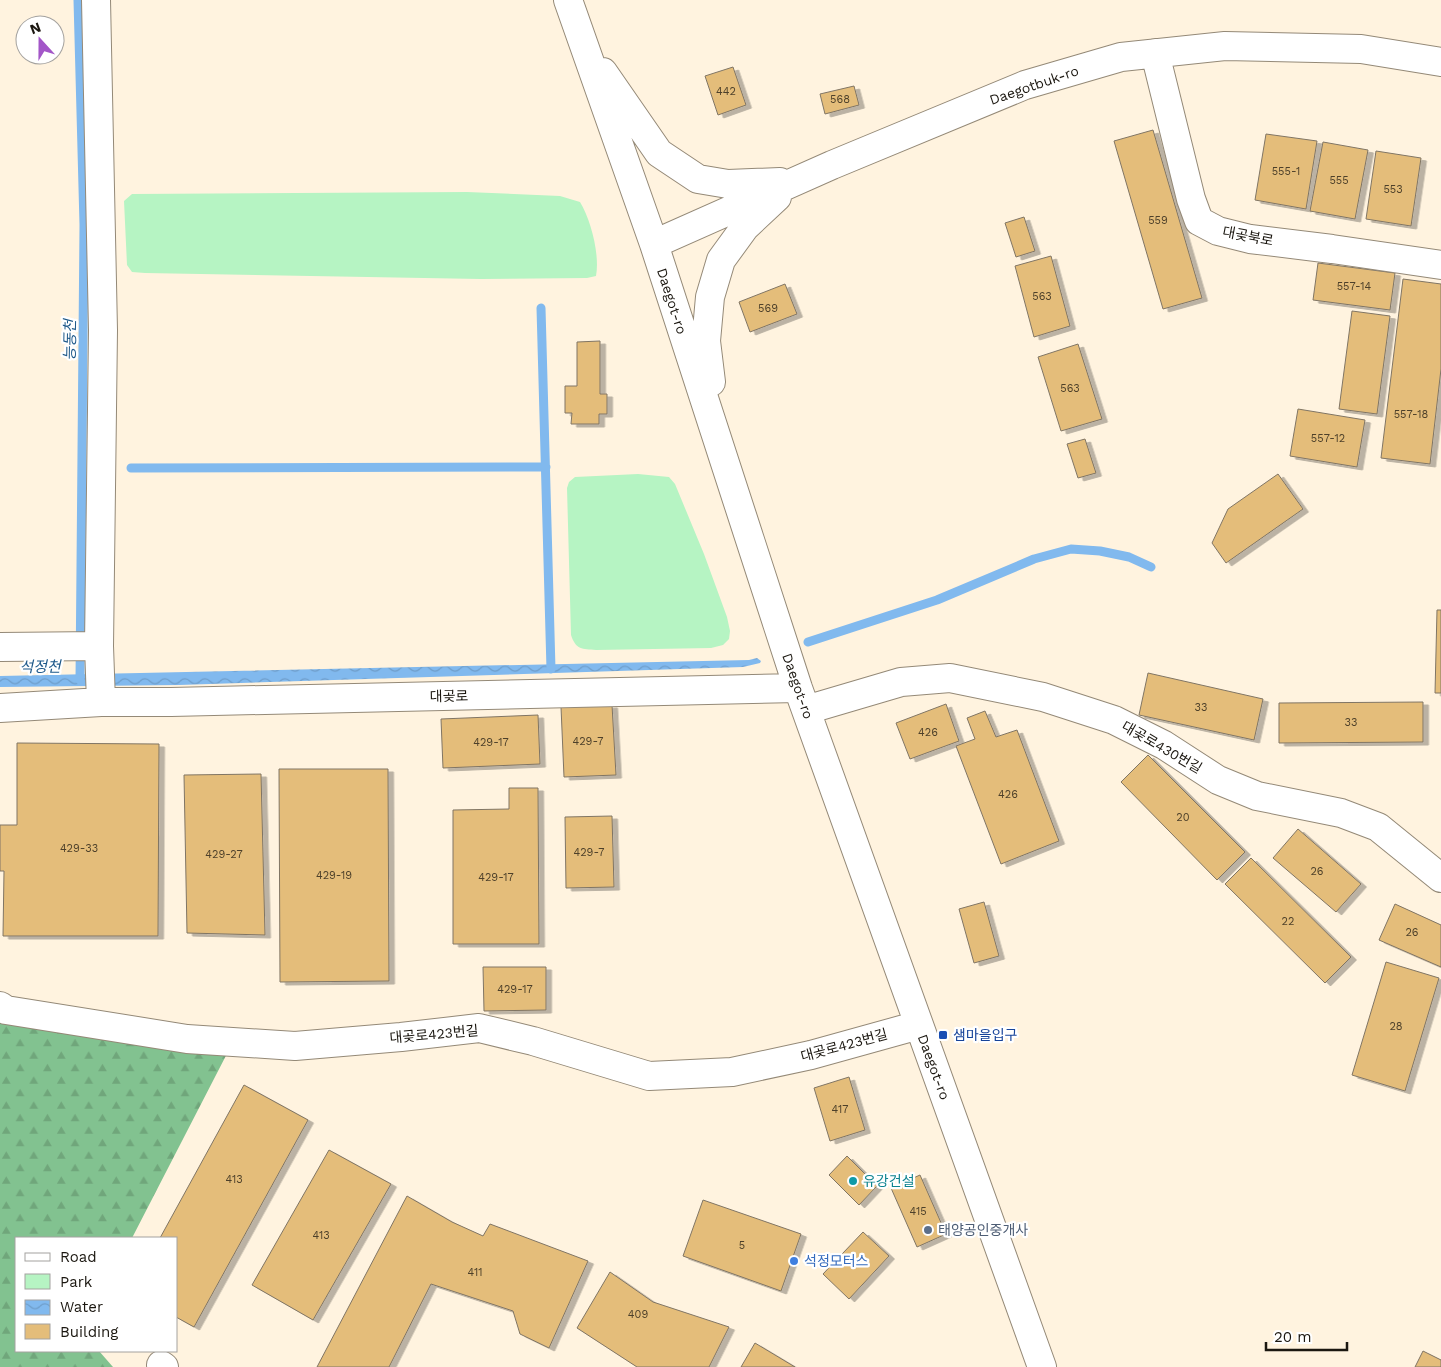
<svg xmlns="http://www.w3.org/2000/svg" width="1441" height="1367" font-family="'Work Sans','Noto Sans KR',sans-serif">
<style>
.green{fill:#b6f4c3}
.forest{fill:url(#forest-firs)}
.water{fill:url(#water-waves)}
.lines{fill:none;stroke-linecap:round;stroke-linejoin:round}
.stream{stroke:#81b9ee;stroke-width:9}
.building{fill:#e4bd7a;stroke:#807564;filter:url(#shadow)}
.minor-casing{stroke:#948977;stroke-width:30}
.minor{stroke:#fff;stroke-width:28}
.transit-dot{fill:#1a4fb4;stroke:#fff;stroke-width:2}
.culture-dot{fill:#0f9aa8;stroke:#fff;stroke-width:2}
.service-dot{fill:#5c6f8a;stroke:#fff;stroke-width:2}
.shop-dot{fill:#3f7fe0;stroke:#fff;stroke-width:2}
.labels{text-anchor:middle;stroke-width:4.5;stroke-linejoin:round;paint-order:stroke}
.number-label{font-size:11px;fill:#4d402a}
.street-label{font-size:14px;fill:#1b1710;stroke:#fff}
.transit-label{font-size:14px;fill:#164399;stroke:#fff;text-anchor:start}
.culture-label{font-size:14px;fill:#0d838f;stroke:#fff;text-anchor:start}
.service-label{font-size:14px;fill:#4e5e75;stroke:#fff;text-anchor:start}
.shop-label{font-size:14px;fill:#366cbe;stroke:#fff;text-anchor:start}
.water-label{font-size:15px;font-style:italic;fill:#1d5889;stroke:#fff}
</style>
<defs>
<pattern id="forest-firs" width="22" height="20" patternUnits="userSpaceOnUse" patternTransform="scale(1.25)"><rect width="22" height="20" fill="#82c290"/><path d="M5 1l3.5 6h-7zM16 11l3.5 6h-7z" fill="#70a67b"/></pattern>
<pattern id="water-waves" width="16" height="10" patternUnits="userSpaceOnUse" patternTransform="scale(1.25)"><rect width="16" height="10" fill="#81b9ee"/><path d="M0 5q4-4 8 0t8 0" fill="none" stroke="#6f9ecb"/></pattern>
<filter id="shadow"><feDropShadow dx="5.5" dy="3" stdDeviation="0" flood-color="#0004"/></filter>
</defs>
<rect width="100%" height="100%" fill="#fff3df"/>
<!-- green -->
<path class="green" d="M 467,192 L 560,196 L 580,202 C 591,220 600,255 596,276 L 587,278 L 481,279 L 145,273 L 132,272 L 127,265 L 124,201 L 132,194 Z
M 638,474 L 669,477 L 675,484 L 704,554 L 727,617 L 730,631 L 729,639 L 723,645 L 711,648 L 596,650 C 582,649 576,650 571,635 L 567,488 L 569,482 L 575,477 Z"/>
<!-- forest -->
<path class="forest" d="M 0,1006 L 233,1042 L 132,1238 L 16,1238 L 16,1351 L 99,1351 L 113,1367 L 0,1367 Z"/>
<!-- water -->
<path class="water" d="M 757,658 L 761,661 L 760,663 L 743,667 L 179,685 L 0,687 L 0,676 L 749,660 Z"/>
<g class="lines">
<!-- stream -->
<path class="stream" d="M 78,0 L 84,225 L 80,680
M 541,308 L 551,669
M 131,468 L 546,467
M 808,642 L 937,600 L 1034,559 L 1071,549 L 1100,551 L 1129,557 L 1151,567"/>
</g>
<!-- building -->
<path class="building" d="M 733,67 L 746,105 L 718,115 L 705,76 Z
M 854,86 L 859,105 L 825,114 L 820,94 Z
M 1153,130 L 1202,298 L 1163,309 L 1114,141 Z
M 1266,134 L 1317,141 L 1306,209 L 1255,200 Z
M 1323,142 L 1368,150 L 1355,219 L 1310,211 Z
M 1376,151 L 1421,158 L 1411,226 L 1366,219 Z
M 1024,217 L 1035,251 L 1016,257 L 1005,223 Z
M 1051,256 L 1070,326 L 1034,337 L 1015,266 Z
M 1318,263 L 1395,273 L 1390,310 L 1313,300 Z
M 1403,279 L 1441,284 L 1441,369 L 1430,464 L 1381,458 Z
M 785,284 L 797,314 L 750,332 L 739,302 Z
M 1352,311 L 1390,316 L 1377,414 L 1339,409 Z
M 600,341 L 600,394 L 607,394 L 607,414 L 599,414 L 599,424 L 571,424 L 572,413 L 565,413 L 565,386 L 577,386 L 577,342 Z
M 1078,344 L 1102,419 L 1061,431 L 1038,357 Z
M 1298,409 L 1365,420 L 1357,467 L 1290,456 Z
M 1085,439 L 1096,473 L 1078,478 L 1067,444 Z
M 1278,474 L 1303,509 L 1226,563 L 1212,543 L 1228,509 Z
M 1437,610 L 1441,610 L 1441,693 L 1435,693 Z
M 1148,673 L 1263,699 L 1254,740 L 1139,715 Z
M 1423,702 L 1423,742 L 1279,743 L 1279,703 Z
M 946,704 L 959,741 L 910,759 L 896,723 Z
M 612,705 L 616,775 L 564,777 L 561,707 Z
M 985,711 L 996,737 L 1017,730 L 1059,841 L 1001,864 L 956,746 L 975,739 L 967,718 Z
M 538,715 L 540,764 L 443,768 L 441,719 Z
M 17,743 L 159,744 L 158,936 L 3,936 L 4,871 L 0,871 L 0,825 L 17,825 Z
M 1148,755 L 1245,852 L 1217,880 L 1121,782 Z
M 279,769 L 388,769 L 389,981 L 280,982 Z
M 261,774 L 265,935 L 187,933 L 184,775 Z
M 509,788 L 538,788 L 539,944 L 453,944 L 453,810 L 509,809 Z
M 612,816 L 614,887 L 566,888 L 565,817 Z
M 1298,829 L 1361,884 L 1336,912 L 1273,858 Z
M 1251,858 L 1351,957 L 1325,983 L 1225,884 Z
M 984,902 L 999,956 L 974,963 L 959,909 Z
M 1395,904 L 1441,925 L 1441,967 L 1379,940 Z
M 1386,962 L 1439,978 L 1405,1091 L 1352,1075 Z
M 483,967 L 546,967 L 546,1010 L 484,1011 Z
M 849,1077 L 865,1130 L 830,1141 L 814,1088 Z
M 244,1085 L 308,1120 L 194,1327 L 176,1317 L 176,1238 L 160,1238 Z
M 329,1150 L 391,1184 L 313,1320 L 252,1285 Z
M 847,1156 L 877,1186 L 859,1205 L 829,1175 Z
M 920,1175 L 946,1234 L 917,1247 L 891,1188 Z
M 407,1196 L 452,1222 L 483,1236 L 490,1224 L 588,1261 L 549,1348 L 520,1334 L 513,1311 L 431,1284 L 389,1367 L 317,1367 Z
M 703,1200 L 801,1234 L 781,1291 L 683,1256 Z
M 863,1232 L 889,1256 L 849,1299 L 823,1274 Z
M 610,1272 L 653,1302 L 729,1327 L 709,1367 L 637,1367 L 577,1328 Z
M 755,1343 L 795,1367 L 741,1367 Z
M 1423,1351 L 1441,1360 L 1441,1367 L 1415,1367 Z"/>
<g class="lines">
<!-- minor casing -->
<g class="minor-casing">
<path id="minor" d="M 96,0 L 103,330 L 99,646
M 568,0 L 654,244 L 798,688 L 1042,1367
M 1155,53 L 1191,199 L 1199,221 L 1218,231 L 1250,239 L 1332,249 L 1441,265
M 603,72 L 659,153 L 698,179 L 728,184 L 780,182
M 654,244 L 832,165 L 1025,85 L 1121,57 L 1225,46 L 1361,49 L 1441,62
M 711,382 L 706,341 L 710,297 L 721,260 L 745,227 L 777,197
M 0,647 L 99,646 L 101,702
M 0,708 L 101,702 L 171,702 L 798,688
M 806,710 L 901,682 L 950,678 L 1043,697 L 1114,720 L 1164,745 L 1218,780 L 1257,796 L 1341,813 L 1378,827 L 1441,878
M 0,1006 L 6,1010 L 187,1039 L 295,1046 L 401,1037 L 479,1028 L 533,1041 L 649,1076 L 732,1072 L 811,1055 L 919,1025
M 161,1365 L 164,1367"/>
</g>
<!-- minor -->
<use href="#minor" class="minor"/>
</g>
<!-- markers -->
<rect class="transit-dot" x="938" y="1030" width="10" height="10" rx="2.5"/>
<circle class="culture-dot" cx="853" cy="1181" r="5"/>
<circle class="service-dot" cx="928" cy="1230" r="5"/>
<circle class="shop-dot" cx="794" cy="1261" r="5"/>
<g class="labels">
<!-- number labels -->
<g class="number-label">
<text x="726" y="95">442</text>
<text x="840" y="103">568</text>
<text x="1286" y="175">555-1</text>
<text x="1339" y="184">555</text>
<text x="1393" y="193">553</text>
<text x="1158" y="224">559</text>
<text x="1354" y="290">557-14</text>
<text x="1042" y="300">563</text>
<text x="768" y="312">569</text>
<text x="1070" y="392">563</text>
<text x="1411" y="418">557-18</text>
<text x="1328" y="442">557-12</text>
<text x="1201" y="711">33</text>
<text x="1351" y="726">33</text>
<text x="928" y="736">426</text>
<text x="588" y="745">429-7</text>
<text x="491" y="746">429-17</text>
<text x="1008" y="798">426</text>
<text x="1183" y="821">20</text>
<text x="79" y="852">429-33</text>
<text x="589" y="856">429-7</text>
<text x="224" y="858">429-27</text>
<text x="1317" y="875">26</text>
<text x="334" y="879">429-19</text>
<text x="496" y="881">429-17</text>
<text x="1288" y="925">22</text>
<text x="1412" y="936">26</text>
<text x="515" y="993">429-17</text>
<text x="1396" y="1030">28</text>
<text x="840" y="1113">417</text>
<text x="234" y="1183">413</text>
<text x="918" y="1215">415</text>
<text x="321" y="1239">413</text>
<text x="742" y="1249">5</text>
<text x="475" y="1276">411</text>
<text x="638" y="1318">409</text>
</g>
<!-- street labels -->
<g class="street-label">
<text transform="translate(1034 85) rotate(-19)" y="5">Daegotbuk-ro</text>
<text transform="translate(1248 236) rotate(11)" y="5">대곶북로</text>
<text transform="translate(672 301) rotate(72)" y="5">Daegot-ro</text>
<text transform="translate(798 686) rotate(71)" y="5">Daegot-ro</text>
<text transform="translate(449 696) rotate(-1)" y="5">대곶로</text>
<text transform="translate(1162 747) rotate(30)" y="5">대곶로430번길</text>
<text transform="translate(434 1034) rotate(-5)" y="5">대곶로423번길</text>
<text transform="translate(844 1045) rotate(-15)" y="5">대곶로423번길</text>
<text transform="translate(934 1067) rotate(70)" y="5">Daegot-ro</text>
</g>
<!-- transit labels -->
<g class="transit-label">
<text x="953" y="1040">샘마을입구</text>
</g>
<!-- culture labels -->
<g class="culture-label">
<text x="863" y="1186">유강건설</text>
</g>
<!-- service labels -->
<g class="service-label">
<text x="938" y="1235">태양공인중개사</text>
</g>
<!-- shop labels -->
<g class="shop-label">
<text x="804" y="1266">석정모터스</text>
</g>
<!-- water labels -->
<g class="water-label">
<text transform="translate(70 340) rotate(-89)" y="5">능동천</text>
<text transform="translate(40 667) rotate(-1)" y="5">석정천</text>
</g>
</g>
<!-- legend -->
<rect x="15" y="1237" width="162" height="115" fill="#ffffff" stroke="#a4a29f"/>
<rect x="25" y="1253" width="25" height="8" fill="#ffffff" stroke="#a4a29f"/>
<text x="60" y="1262" font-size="15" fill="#1b1710">Road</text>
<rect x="25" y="1274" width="25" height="15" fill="#b6f4c3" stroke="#a4a29f"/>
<text x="60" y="1287" font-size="15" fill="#1b1710">Park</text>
<rect x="25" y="1300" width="25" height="15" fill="url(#water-waves)" stroke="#a4a29f"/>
<text x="60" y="1312" font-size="15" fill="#1b1710">Water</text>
<rect x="25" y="1324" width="25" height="15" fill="#e4bd7a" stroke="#a4a29f"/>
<text x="60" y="1337" font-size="15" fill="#1b1710">Building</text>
<!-- north arrow -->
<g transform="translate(40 40) rotate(339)"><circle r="24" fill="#ffffff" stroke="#a4a29f"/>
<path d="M0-4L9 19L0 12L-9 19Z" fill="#a356c8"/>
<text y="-8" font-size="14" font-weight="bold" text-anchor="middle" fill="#1b1710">N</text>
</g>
<!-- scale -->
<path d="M1266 1342v8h81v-8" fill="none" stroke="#1b1710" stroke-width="2.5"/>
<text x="1274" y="1342" font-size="15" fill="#1b1710" stroke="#ffffff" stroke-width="4" paint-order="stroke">20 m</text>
</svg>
